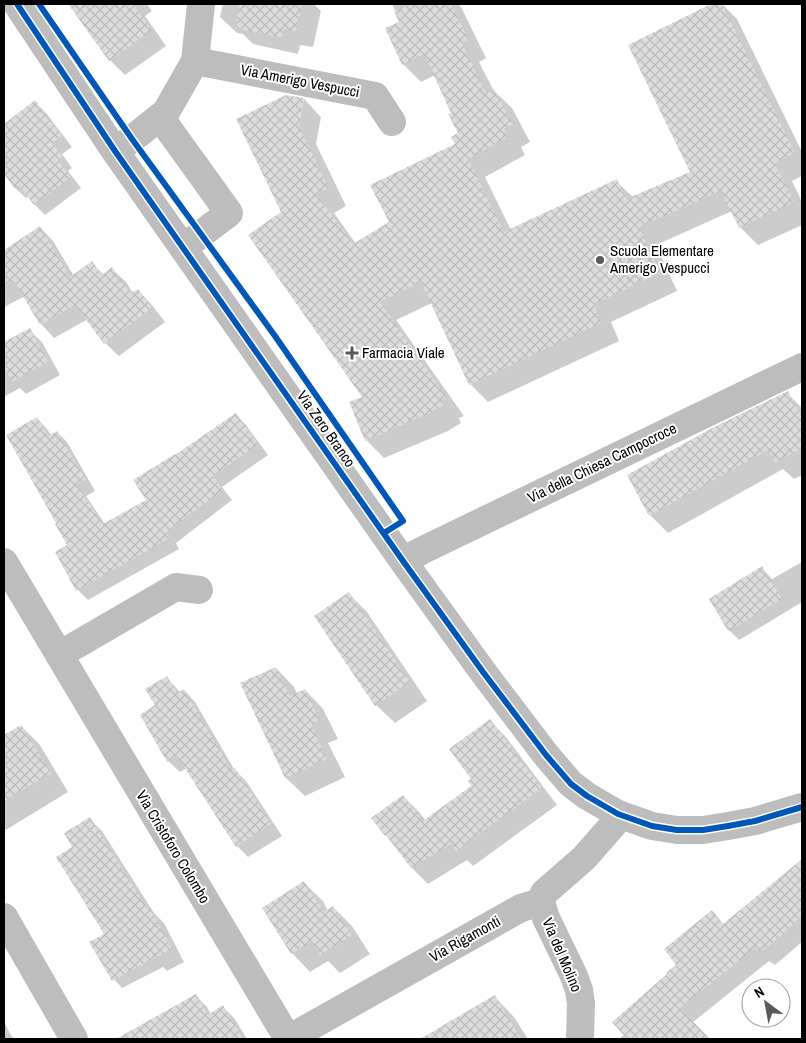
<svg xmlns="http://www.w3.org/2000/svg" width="806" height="1043" font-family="'Archivo Narrow',sans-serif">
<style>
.shadow{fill:#0003}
.building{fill:url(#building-cross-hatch)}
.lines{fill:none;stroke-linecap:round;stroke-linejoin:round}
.minor{stroke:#bdbdbd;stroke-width:28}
.cycleway-casing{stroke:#fff;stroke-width:9}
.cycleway{stroke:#0057b8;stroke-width:6}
.poi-dot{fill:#595959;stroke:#fff;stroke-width:2}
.labels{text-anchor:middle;stroke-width:4;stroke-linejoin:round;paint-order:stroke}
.street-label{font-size:15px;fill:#000;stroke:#fff}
.poi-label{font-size:15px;fill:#000;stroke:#fff;text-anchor:start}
</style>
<defs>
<pattern id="building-cross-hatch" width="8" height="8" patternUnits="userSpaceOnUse" patternTransform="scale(1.25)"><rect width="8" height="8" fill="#dcdcdc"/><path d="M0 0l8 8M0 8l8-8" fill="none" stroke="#bbb"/></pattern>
</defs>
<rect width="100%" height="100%" fill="#fff"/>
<!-- shadow -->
<path class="shadow" d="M 70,4 L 147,4 L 152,11 L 145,16 L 166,46 L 125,75 L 110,60 Z
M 223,4 L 314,4 L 321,11 L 313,47 L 300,45 L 298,54 L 253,44 L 243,34 L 237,33 L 220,17 Z
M 392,4 L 458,4 L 461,7 L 486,58 L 479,62 L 494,91 L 512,108 L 530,142 L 521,147 L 525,155 L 485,177 L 511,230 L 616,181 L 633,197 L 691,173 L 629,46 L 714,4 L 722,4 L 737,19 L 802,152 L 802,176 L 792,181 L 802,202 L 802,225 L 758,245 L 740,227 L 732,211 L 656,245 L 677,291 L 611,322 L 619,341 L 488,402 L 470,384 L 432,303 L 396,320 L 464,416 L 459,418 L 461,423 L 448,431 L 384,458 L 366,440 L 351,403 L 364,397 L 282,212 L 304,99 L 321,117 L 316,144 L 346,206 L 334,213 L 356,244 L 390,222 L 456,145 L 460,134 L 453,113 L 435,75 L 421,82 L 403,64 L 401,23 Z
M 35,102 L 46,113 L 72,147 L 62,154 L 72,168 L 68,171 L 81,188 L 45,215 L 34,204 L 29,196 L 26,198 L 15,188 L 4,172 L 4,125 Z
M 40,227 L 53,241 L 74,276 L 92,263 L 104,275 L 112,269 L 126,282 L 133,293 L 138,290 L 151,304 L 165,322 L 119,356 L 105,343 L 88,319 L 54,338 L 41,324 L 25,296 L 4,307 L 4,251 Z
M 29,330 L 42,342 L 60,375 L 26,394 L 20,388 L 4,397 L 4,344 Z
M 787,393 L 802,408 L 802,475 L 794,479 L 783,469 L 668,533 L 650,515 L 629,476 Z
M 235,415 L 246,425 L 268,455 L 222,487 L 232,500 L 176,543 L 179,549 L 88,600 L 78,590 L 69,546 L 37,418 L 47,429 L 51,435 L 57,432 L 67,442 L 95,491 L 86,496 L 105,524 L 148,501 L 174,456 Z
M 802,562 L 802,602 L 739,640 L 729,630 L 710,599 L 762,568 L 772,579 Z
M 349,594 L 367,612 L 427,701 L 395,723 L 376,705 Z
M 276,668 L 294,687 L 297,694 L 305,690 L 323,709 L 338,739 L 328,743 L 345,777 L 305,796 L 286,778 L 242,684 Z
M 167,678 L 180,692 L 184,690 L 195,702 L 234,769 L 246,781 L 282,836 L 248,857 L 237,846 L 187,768 L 180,772 L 168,761 L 157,706 Z
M 490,721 L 506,737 L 557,805 L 473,866 L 467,860 L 428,884 L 412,868 L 395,845 L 386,835 L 403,796 L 419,812 L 426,821 L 473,787 L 473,779 Z
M 21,726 L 40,745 L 68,792 L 4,831 L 4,737 Z
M 89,819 L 102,831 L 154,913 L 164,923 L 184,962 L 167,971 L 163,967 L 122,988 L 110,975 L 106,935 Z
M 802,861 L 802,942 L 775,965 L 769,961 L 692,1023 L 709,1039 L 619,1039 L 624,1035 L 678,965 L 712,912 L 724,925 Z
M 304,883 L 323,901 L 328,911 L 333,907 L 352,926 L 370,954 L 340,973 L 328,961 L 310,972 L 292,953 Z
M 196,996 L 207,1007 L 211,1015 L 223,1007 L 234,1018 L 247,1039 L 146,1039 L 139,1028 Z
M 495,997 L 514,1017 L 528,1039 L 423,1039 Z
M 4,1022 L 13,1039 L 4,1039 Z"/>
<!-- building -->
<path class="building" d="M 68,4 L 133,4 L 152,30 L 109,61 Z
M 239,4 L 302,4 L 296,31 L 284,29 L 282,38 L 235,28 Z
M 410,4 L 451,4 L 469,40 L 462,43 L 486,93 L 494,89 L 513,124 L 504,129 L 508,137 L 468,159 L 504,232 L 617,179 L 626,199 L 690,172 L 628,45 L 711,4 L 722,4 L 795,153 L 775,163 L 794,202 L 739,228 L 721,191 L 639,227 L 660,273 L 594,304 L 601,323 L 469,385 L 421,282 L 380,302 L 447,398 L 442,400 L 444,405 L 430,413 L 365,441 L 349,402 L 362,397 L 248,235 L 281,212 L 236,119 L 286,95 L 304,98 L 299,126 L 329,188 L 317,194 L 353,244 L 389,222 L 370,185 L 455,144 L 451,137 L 458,133 L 448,114 L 451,113 L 424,54 L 402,65 L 385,28 L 399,22 L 394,11 Z
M 35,100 L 62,136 L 52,143 L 63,156 L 58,160 L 71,177 L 34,205 L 19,185 L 14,188 L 4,174 L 4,124 Z
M 40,226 L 70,277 L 92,261 L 102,275 L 112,267 L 131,293 L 138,289 L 152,308 L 104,344 L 75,305 L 40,325 L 14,281 L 4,286 L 4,250 Z
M 30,328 L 48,362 L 12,382 L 4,367 L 4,342 Z
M 788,391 L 802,417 L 802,448 L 775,463 L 768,450 L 649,516 L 627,475 L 716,426 Z
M 236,413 L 258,444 L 213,476 L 223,490 L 166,532 L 170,538 L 76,591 L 55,552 L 67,545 L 55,524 L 56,523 L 6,435 L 37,417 L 48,436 L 57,431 L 86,480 L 77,485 L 103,524 L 146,500 L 133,480 L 175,454 L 175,455 Z
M 762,566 L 782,599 L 728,631 L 709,599 Z
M 349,592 L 410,682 L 375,706 L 314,616 Z
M 276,667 L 290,696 L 305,689 L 320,720 L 311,725 L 327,759 L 285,778 L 240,683 Z
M 167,676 L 177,693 L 184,689 L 231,770 L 235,768 L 271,824 L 236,847 L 177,756 L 167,762 L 140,715 L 155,705 L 145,689 Z
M 490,719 L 542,788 L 456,851 L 451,844 L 411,868 L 386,835 L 385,836 L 371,818 L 403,795 L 423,821 L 471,786 L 468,781 L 471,779 L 449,749 Z
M 21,725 L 51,773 L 4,801 L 4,735 Z
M 90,817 L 148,910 L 151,909 L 172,949 L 112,981 L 89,942 L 104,934 L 56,857 L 72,847 L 64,833 Z
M 802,859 L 802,916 L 783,934 L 761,952 L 755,948 L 680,1008 L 710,1039 L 627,1039 L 612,1022 L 667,974 L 666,973 L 676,965 L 664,949 L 712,910 L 723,924 Z
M 304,881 L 324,912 L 333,906 L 352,935 L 320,955 L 312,941 L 291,954 L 262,908 Z
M 196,994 L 208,1015 L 223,1005 L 243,1039 L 116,1039 Z
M 495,995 L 521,1039 L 420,1039 L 476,1006 Z"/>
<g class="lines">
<!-- minor -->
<path class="minor" d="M 17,4 L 115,151 L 403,561 L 483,672 L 546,755 L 571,784 L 587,796 L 618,814 L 652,826 L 677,830 L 703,830 L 728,826 L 755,821 L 802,807
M 195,61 L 375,96 L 392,122
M 160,117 L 229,213 L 183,248
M 115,151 L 132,139 L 166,112 L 195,61 L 201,4
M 403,561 L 421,551 L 802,367
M 4,562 L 288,1039
M 59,655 L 176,587 L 199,590
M 541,902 L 546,918 L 574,976 L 579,990 L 581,1004 L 580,1039
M 541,902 L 544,893 L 584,858 L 613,825 L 618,814
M 4,917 L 74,1039
M 288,1039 L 521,908 L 541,902"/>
<!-- cycleway casing -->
<g class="cycleway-casing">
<path id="cycleway" d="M 17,4 L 115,151 L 403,561 L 483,672 L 546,755 L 571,784 L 587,796 L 618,814 L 652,826 L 677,830 L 703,830 L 728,826 L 755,821 L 802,807
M 39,4 L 132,139 L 275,336 L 403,521 L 384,533"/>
</g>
<!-- cycleway -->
<use href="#cycleway" class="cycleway"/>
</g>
<!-- markers -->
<g class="poi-dot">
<circle cx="600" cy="260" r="5"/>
<path d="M349.5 345.5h5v5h5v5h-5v5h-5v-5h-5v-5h5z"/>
</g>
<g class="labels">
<!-- street labels -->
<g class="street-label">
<text transform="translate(300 81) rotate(11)" y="5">Via Amerigo Vespucci</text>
<text transform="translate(326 429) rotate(55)" y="5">Via Zero Branco</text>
<text transform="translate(602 463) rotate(-26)" y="5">Via della Chiesa Campocroce</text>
<text transform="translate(173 847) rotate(59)" y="5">Via Cristoforo Colombo</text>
<text transform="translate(465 939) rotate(-29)" y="5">Via Rigamonti</text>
<text transform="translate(562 955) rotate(67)" y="5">Via del Molino</text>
</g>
<!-- poi labels -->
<g class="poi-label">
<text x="610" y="256">Scuola Elementare<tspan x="610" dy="17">Amerigo Vespucci</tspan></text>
<text x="362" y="358">Farmacia Viale</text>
</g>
</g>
<!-- border -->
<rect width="806" height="1043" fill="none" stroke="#000000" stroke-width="10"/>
<!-- north arrow -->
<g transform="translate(766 1003) rotate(328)"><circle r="24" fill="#ffffff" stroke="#999999"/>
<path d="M0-4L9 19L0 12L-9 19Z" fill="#595959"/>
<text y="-8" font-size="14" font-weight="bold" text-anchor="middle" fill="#000000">N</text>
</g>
</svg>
